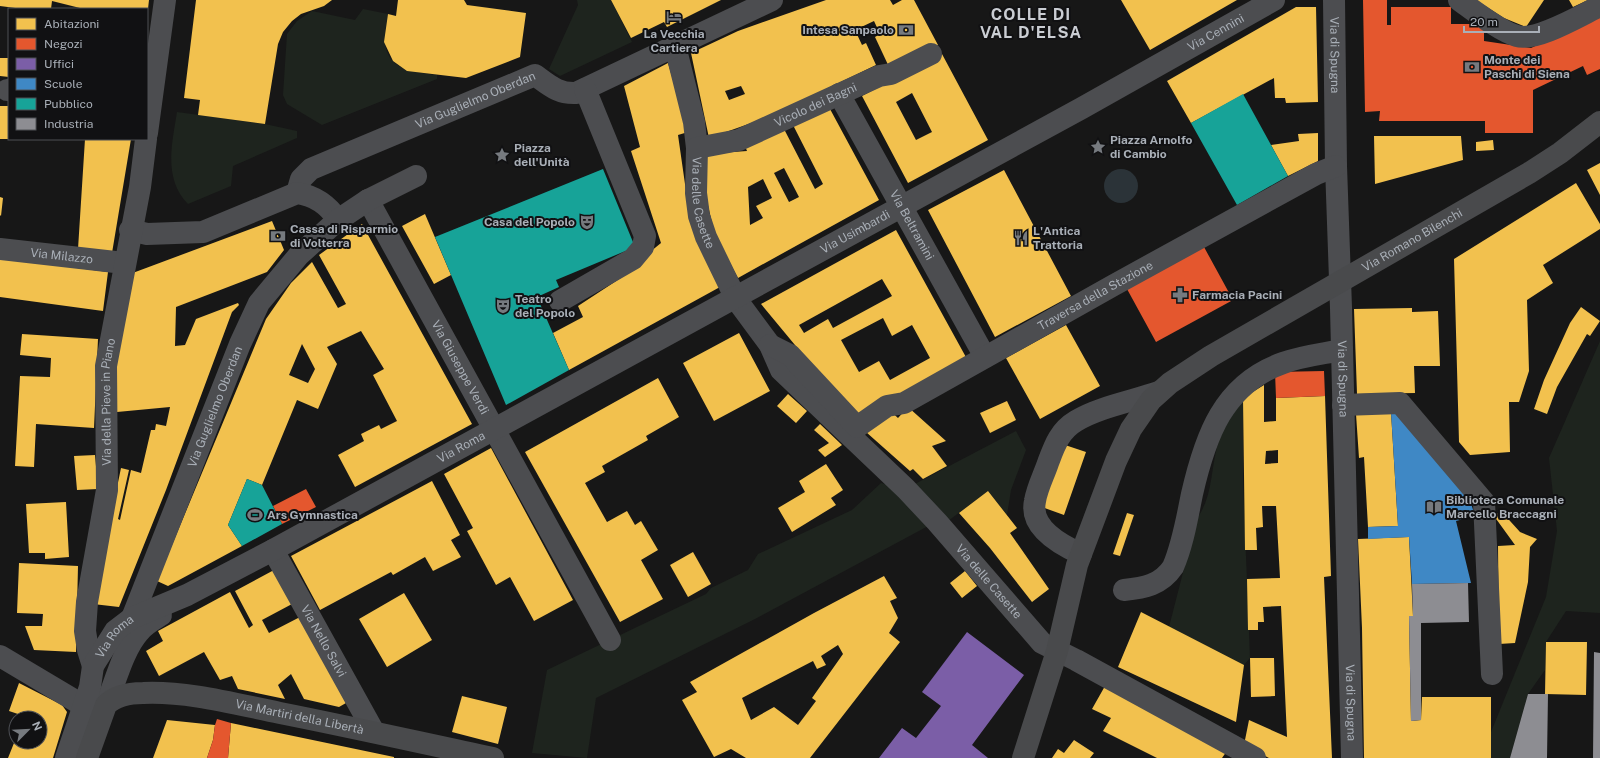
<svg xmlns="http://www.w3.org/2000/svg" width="1600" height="758" font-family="'Public Sans',sans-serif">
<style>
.green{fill:#1e241e}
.water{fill:#2b3338}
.homes{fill:#f2c14e;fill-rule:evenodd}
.shops{fill:#e4572e}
.offices{fill:#7b5ea7}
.schools{fill:#3f88c5}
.public{fill:#17a398}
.industry{fill:#8d8d92}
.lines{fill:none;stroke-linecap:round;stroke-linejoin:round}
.minor{stroke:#4c4d50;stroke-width:22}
.major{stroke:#494a4c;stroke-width:22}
.labels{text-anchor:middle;stroke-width:4;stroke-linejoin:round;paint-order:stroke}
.poi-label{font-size:12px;font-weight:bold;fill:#a9afb7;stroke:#111113;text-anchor:start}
.street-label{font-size:12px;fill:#a9afb7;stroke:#111113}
.district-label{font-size:16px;font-weight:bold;letter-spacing:1px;fill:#cacdd3;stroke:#111113}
</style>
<rect width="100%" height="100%" fill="#171717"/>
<!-- green -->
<path class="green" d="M 577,0 L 611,0 L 632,42 L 560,76 L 549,69 L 578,5 Z
M 363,9 L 388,14 C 387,23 384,33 385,42 C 387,71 416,72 437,75 L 437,79 L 322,125 L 287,104 L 283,95 L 287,34 L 297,21 L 312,11 L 355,20 Z
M 177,112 L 265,124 L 297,131 L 297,138 L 233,166 L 231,186 L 188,204 C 163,178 172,144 177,112 Z
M 1600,341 L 1600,613 L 1566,611 L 1546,642 L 1545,670 L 1528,694 L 1510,758 L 1491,758 L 1491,732 L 1546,597 L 1557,531 L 1549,458 Z
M 1243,398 L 1243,480 L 1250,658 L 1244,665 L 1169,627 L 1197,518 C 1212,499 1211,470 1217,447 C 1222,429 1233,414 1243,398 Z
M 1016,431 L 1026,450 L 1011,490 L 1007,515 L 988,491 L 948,521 L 913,485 Z
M 881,483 L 892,486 L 930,525 L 755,619 L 596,698 L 587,758 L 532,753 L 547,670 L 706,594 L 711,588 L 748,570 L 758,554 L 852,510 Z"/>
<!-- water -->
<path class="water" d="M1104 186a17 17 0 1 1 34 0a17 17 0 1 1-34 0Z"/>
<!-- homes -->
<path class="homes" d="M 0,0 L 149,0 L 148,9 L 84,9 L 52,1 L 51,9 L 23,9 L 0,6 Z
M 196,0 L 332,0 L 324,6 L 301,14 L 292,21 L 283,32 L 278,44 L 265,124 L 198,115 L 200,100 L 184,98 Z
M 398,0 L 464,0 L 467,5 L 526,13 L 520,57 L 466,78 L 407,71 L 393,61 L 384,42 L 388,14 L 396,16 Z
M 611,0 L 721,0 L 667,27 L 664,22 L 631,38 Z
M 826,0 L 890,0 L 893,5 L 902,0 L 914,0 L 938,45 L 890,69 L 875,37 L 880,34 L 874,21 L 855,30 L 862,45 L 866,43 L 876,65 L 768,117 L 709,138 L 691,53 L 738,31 ZM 741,86 L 745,94 L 729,100 L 725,91 Z
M 1121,0 L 1237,0 L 1150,50 Z
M 1476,0 L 1544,0 L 1526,27 L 1504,18 Z
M 1569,0 L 1588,0 L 1573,7 Z
M 1296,7 L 1316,7 L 1318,102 L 1286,103 L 1285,98 L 1275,98 L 1274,78 L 1191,123 L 1167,81 Z
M 942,54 L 988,140 L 908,183 L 862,96 ZM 912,93 L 932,132 L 916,140 L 896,102 Z
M 0,58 L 9,58 L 9,77 L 0,76 Z
M 668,63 L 688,132 L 678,135 L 686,191 L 720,287 L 569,370 L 553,333 L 583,317 L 578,306 L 636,268 L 634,265 L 661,243 L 631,151 L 640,147 L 624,86 Z
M 0,106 L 9,106 L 9,139 L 0,139 Z
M 830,109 L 879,200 L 738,278 L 715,236 L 707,201 L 705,154 L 747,151 L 745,146 L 784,129 L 815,189 L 823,184 L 793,125 ZM 784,168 L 799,197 L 789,202 L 774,173 ZM 763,179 L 772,198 L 756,206 L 763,218 L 750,225 L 748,187 Z
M 1318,133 L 1318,161 L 1288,176 L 1271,145 L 1299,141 L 1298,134 Z
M 1374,136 L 1461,136 L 1463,160 L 1375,184 Z
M 85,139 L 131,139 L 112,253 L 78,249 Z
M 1493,140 L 1494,150 L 1476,151 L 1476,142 Z
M 1600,163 L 1600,195 L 1587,170 Z
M 1004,170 L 1071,296 L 995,337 L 928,210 Z
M 1576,183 L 1600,224 L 1600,229 L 1543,265 L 1553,283 L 1527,300 L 1529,371 L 1519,402 L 1509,402 L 1510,452 L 1470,455 L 1459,442 L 1454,259 Z
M 0,197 L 3,198 L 1,216 L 0,215 Z
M 425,214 L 451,275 L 434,284 L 402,226 Z
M 272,221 L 284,250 L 267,272 L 176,307 L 175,346 L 185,345 L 196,319 L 238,303 L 239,305 L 232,312 L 166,490 L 119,607 L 93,604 L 121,468 L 129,470 L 118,519 L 120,520 L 131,470 L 141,473 L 151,430 L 155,430 L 156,424 L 166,426 L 170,407 L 117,412 L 113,363 L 130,274 Z
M 362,224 L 472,424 L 355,487 L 338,455 L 364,441 L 361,434 L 379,425 L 381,429 L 397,421 L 373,375 L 384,369 L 361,331 L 327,347 L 337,364 L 318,409 L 297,400 L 262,485 L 247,479 L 228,525 L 242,546 L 168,586 L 157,581 L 266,319 L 291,283 L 312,262 L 338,308 L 346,304 L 319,255 ZM 302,344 L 315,369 L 308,383 L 289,375 Z
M 896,230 L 967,359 L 858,421 L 761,304 ZM 882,279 L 892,296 L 833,328 L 828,319 L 804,333 L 799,325 ZM 883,318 L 892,336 L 912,325 L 930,358 L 890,380 L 879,361 L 859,372 L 841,340 Z
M 0,258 L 108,272 L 103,311 L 0,297 Z
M 1581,307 L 1600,321 L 1590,336 L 1587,334 L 1557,387 L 1547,414 L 1534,409 L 1544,380 L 1570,323 Z
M 1412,308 L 1412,312 L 1438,311 L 1440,366 L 1414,366 L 1415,393 L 1357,394 L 1354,309 Z
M 1066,325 L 1100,386 L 1040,419 L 1006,358 Z
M 739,333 L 770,391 L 714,421 L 683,363 Z
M 22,334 L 98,339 L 94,428 L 36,424 L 34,467 L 15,466 L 20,376 L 50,377 L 51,358 L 20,355 Z
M 658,378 L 679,417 L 646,436 L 648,440 L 602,466 L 605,472 L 585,483 L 607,522 L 627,511 L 635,525 L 641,521 L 658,550 L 641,560 L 663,599 L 620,622 L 525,452 Z
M 1264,385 L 1264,422 L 1276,421 L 1276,398 L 1325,396 L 1331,576 L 1324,577 L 1332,758 L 1269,758 L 1244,745 L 1249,720 L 1287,737 L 1281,606 L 1263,607 L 1264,622 L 1258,622 L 1258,630 L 1248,630 L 1247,579 L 1280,578 L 1276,506 L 1262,506 L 1263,527 L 1256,528 L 1257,550 L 1245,550 L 1243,398 ZM 1278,450 L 1278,463 L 1265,464 L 1266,451 Z
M 788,394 L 807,411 L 796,423 L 777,406 Z
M 1007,401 L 1016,420 L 990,433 L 980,413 Z
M 908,407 L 946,441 L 932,446 L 947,466 L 923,479 L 913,469 L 910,471 L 866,432 L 887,408 L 898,418 Z
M 1391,412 L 1398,526 L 1368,527 L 1364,457 L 1359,458 L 1356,414 Z
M 820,424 L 842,445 L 825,457 L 818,450 L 829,443 L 814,430 Z
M 1062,444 L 1086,452 L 1064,515 L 1039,506 Z
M 491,448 L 573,600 L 534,621 L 510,577 L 496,585 L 467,531 L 473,528 L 444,474 Z
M 95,455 L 98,489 L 77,490 L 74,456 Z
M 826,464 L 843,490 L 831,498 L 836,505 L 792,532 L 778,508 L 805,492 L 799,481 Z
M 432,481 L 460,535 L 451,540 L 461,557 L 433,571 L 425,557 L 393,575 L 391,572 L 320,610 L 291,556 Z
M 988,491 L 1017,528 L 1010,533 L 1049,589 L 1032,602 L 990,548 L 959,513 Z
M 66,502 L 69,557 L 45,559 L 45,553 L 29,553 L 26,504 Z
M 1501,511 L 1520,532 L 1537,539 L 1530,547 L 1528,582 L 1515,643 L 1499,644 L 1498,546 L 1515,545 L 1494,516 Z
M 1127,513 L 1134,515 L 1120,556 L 1113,554 Z
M 1409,537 L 1413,616 L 1409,616 L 1411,721 L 1421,720 L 1422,697 L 1491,697 L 1491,758 L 1364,758 L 1362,628 L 1358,539 Z
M 693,552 L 711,584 L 688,597 L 670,565 Z
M 19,563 L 78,566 L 76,652 L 34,650 L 25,626 L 42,626 L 43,614 L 17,613 Z
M 274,570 L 292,604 L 262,620 L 269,633 L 300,617 L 346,703 L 339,707 L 304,699 L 291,674 L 278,685 L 285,699 L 238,689 L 232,676 L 220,680 L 204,652 L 159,676 L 146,651 L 163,641 L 158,631 L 230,592 L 249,628 L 253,625 L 235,591 Z
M 965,571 L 977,586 L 962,598 L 950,583 Z
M 884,576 L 897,598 L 890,601 L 898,618 L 889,633 L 900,642 L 810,758 L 746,758 L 731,749 L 714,757 L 682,700 L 697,692 L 690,682 L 814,613 ZM 838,645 L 843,654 L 812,698 L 816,701 L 798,725 L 774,707 L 751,720 L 742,698 L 813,661 L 817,669 L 826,665 L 821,656 Z
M 404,593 L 432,640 L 387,667 L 359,619 Z
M 1141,612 L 1244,665 L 1236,722 L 1118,667 Z
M 1546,642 L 1587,642 L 1586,695 L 1545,694 Z
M 1250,658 L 1274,658 L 1275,696 L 1251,697 Z
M 19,683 L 62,705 L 67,712 L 53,758 L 8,758 L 16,738 L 16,742 L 40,742 L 40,718 L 24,718 L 24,716 L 9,711 Z
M 1105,686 L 1229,748 L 1222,758 L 1157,758 L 1103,731 L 1111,718 L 1092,709 Z
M 462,696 L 507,707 L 498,744 L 452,732 Z
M 167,720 L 215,725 L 213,740 L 207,758 L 153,758 Z
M 231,723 L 394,757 L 394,758 L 228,758 Z
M 1074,740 L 1094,753 L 1090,758 L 1052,758 L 1058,749 L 1064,753 Z"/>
<!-- shops -->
<path class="shops" d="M 1363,0 L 1387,0 L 1387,25 L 1391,25 L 1391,7 L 1451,7 L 1451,24 L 1484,24 L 1484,41 L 1531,48 L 1600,16 L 1600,69 L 1587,75 L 1583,66 L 1533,90 L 1533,133 L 1485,133 L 1485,121 L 1379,121 L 1380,111 L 1365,112 Z
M 1204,247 L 1233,300 L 1156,342 L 1127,289 Z
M 1324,371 L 1325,396 L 1276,398 L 1275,372 Z
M 306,489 L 316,507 L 282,524 L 273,506 Z
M 217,719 L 231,723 L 228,758 L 207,758 L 213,740 L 215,725 Z"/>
<!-- offices -->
<path class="offices" d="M 967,632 L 1024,675 L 972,745 L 988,758 L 879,758 L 902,728 L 916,738 L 941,706 L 922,692 Z"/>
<!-- schools -->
<path class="schools" d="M 1391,412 L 1395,412 L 1469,497 L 1475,516 L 1456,521 L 1471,583 L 1412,584 L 1409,537 L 1368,539 L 1368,527 L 1398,526 Z"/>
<!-- public -->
<path class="public" d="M 1243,94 L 1288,176 L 1237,205 L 1191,123 Z
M 603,169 L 635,247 L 556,280 L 559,287 L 537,297 L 569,370 L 506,405 L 435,237 Z
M 247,479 L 262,485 L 282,524 L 242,546 L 228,525 Z"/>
<!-- industry -->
<path class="industry" d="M 1468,583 L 1469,622 L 1421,623 L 1421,720 L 1411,721 L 1409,616 L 1413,616 L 1412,584 Z
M 1594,652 L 1600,653 L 1600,758 L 1593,758 Z
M 1528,694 L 1548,694 L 1547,758 L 1510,758 Z"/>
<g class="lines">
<!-- minor -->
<g class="minor">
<path id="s1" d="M 1334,0 L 1336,166 L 1341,308 L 1352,758"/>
<path d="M 1459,0 C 1473,10 1501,32 1517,36 C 1536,42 1581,15 1600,6"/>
<path id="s2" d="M 675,46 L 694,122 L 697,148 L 696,193 L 699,216 L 706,237 L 736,299 L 770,345 L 781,370 L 906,489 L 937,522 L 1042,643 L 1076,660 L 1255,758"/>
<path d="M 7,90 L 9,90"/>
<path id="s3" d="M 839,94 L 985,357"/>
<path d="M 147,133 L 165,0"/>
<path id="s4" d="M 697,148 L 739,140 L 879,76 L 891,74 L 931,54"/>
<path id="s5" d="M 297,193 L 301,179 L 311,169 L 535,75 C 549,85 558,94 576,93 L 772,0"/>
<path id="s6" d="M 368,200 L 610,640"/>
<path d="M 130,230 L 147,234 L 203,232 L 297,193 C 316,196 328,205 338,220"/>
<path id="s7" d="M 0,249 L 124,263"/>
<path d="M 560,301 L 633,259 L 643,247 L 645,236 L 585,89"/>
<path id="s8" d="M 770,345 L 790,355 L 857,427 L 887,406 L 904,403 L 1114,285 L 1316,174 L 1336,166"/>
<path d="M 1343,405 L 1400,403 L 1484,502 L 1492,674"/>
<path id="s9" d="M 273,550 L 374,732"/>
<path d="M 1081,554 C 1061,545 1029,528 1035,501 C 1037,488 1044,475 1048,463 C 1054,447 1059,431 1076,421 C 1099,407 1133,401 1159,392"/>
<path d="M 1124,590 C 1144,588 1161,585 1173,567 C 1183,544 1187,518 1192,494 C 1205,437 1223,384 1283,363 C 1302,356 1322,354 1342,350"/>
<path id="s10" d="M 132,618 L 240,344 L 259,303 L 299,255 L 338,220 L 368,200 L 416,176"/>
<path d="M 0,656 L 84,706"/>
<path id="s11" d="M 93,666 L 88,650 L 85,631 L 87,602 L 107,490 L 106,366 L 140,187 L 146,139"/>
<path d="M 106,705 C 115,683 123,650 139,632 C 144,625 153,620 161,615"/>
<path id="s12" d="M 66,758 L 90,687 L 93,666 L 115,631 L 132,618 L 187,595 L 273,550 L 1082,108 L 1274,0"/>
</g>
<!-- major -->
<g class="major">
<path id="s13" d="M 87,758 L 106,705 C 116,695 130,693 143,693 C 188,691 235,704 280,713 C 351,727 422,743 493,758"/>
<path id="s14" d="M 1023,758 L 1057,651 L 1077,565 L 1116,461 L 1131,429 L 1151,400 L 1170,383 L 1211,356 L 1529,173 L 1560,153 L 1600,122"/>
</g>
</g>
<!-- icons -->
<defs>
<g id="hotel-bare" transform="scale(1.2)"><path d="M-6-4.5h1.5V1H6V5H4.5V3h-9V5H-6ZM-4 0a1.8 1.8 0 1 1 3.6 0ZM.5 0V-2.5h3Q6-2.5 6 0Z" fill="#767a7f" stroke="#111113" stroke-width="2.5" paint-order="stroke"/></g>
<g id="bank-bare" transform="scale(1.2)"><path d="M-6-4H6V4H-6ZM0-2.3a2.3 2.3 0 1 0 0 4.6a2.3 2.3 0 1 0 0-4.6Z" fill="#767a7f" stroke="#111113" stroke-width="2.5" paint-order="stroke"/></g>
<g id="sight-bare" transform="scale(1.2)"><path d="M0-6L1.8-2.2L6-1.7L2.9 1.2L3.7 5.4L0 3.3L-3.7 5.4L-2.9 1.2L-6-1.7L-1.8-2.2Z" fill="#767a7f" stroke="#111113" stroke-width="2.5" paint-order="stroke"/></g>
<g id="theatre-bare" transform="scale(1.2)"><path d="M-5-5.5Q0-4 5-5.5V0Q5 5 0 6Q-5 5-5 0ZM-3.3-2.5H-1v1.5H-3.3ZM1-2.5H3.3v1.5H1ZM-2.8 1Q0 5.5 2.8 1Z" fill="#767a7f" stroke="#111113" stroke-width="2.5" paint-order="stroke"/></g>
<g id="restaurant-bare" transform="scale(1.2)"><path d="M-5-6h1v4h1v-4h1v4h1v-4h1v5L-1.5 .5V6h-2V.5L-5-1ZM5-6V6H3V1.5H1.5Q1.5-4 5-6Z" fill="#767a7f" stroke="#111113" stroke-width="2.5" paint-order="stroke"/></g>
<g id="pharmacy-bare" transform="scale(1.2)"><path d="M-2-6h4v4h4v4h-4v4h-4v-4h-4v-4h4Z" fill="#767a7f" stroke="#111113" stroke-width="2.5" paint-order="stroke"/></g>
<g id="library-bare" transform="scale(1.2)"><path d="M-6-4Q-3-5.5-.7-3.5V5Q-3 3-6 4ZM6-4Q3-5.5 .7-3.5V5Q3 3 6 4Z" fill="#767a7f" stroke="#111113" stroke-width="2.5" paint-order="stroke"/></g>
<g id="stadium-bare" transform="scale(1.2)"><path d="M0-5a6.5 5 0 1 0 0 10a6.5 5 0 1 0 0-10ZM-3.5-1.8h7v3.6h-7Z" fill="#767a7f" stroke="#111113" stroke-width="2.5" paint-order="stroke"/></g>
</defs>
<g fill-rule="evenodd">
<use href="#hotel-bare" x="674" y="17"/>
<use href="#bank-bare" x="906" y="30"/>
<use href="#bank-bare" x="1472" y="67"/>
<use href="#sight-bare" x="1098" y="147"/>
<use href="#sight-bare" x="502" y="155"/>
<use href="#theatre-bare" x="587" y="222"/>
<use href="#bank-bare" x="278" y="236"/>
<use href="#restaurant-bare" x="1021" y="238"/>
<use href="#pharmacy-bare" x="1180" y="295"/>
<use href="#theatre-bare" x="503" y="306"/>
<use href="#library-bare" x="1434" y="507"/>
<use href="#stadium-bare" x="255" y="515"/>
</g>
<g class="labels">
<!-- poi labels -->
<g class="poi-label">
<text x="894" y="34" text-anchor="end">Intesa Sanpaolo</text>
<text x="674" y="38" text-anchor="middle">La Vecchia<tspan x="674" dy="14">Cartiera</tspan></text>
<text x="1484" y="64">Monte dei<tspan x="1484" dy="14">Paschi di Siena</tspan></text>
<text x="1110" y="144">Piazza Arnolfo<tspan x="1110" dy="14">di Cambio</tspan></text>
<text x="514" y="152">Piazza<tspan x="514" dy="14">dell'Unità</tspan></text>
<text x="575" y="226" text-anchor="end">Casa del Popolo</text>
<text x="290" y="233">Cassa di Risparmio<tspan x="290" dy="14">di Volterra</tspan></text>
<text x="1033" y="235">L'Antica<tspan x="1033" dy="14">Trattoria</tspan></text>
<text x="1192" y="299">Farmacia Pacini</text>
<text x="515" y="303">Teatro<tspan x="515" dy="14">del Popolo</tspan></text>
<text x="1446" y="504">Biblioteca Comunale<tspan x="1446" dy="14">Marcello Braccagni</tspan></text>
<text x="267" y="519">Ars Gymnastica</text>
</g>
<!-- street labels -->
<g class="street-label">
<text dy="4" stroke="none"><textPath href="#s12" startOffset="1391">Via Cennini</textPath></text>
<text dy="4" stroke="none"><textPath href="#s1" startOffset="55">Via di Spugna</textPath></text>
<text dy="4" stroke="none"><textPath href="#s5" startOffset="207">Via Guglielmo Oberdan</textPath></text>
<text dy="4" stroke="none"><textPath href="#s4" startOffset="127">Vicolo dei Bagni</textPath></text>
<text dy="4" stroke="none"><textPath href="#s2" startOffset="160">Via delle Casette</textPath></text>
<text dy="4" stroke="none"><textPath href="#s3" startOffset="150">Via Beltramini</textPath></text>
<text dy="4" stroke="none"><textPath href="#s12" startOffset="979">Via Usimbardi</textPath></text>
<text dy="4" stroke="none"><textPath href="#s14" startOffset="689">Via Romano Bilenchi</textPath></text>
<text dy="4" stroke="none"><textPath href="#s7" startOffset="62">Via Milazzo</textPath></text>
<text dy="4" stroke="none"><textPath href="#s8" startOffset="394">Traversa della Stazione</textPath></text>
<text dy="4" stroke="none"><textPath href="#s6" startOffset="191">Via Giuseppe Verdi</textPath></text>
<text dy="4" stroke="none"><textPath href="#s1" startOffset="379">Via di Spugna</textPath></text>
<text dy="4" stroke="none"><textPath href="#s11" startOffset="267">Via della Pieve in Piano</textPath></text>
<text dy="4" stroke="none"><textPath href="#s10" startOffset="227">Via Guglielmo Oberdan</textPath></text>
<text dy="4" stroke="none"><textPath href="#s12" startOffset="530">Via Roma</textPath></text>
<text dy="4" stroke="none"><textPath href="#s2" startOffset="645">Via delle Casette</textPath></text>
<text dy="4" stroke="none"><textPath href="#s12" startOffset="133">Via Roma</textPath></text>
<text dy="4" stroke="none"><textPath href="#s9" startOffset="104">Via Nello Salvi</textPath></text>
<text dy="4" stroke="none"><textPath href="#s1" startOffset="703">Via di Spugna</textPath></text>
<text dy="4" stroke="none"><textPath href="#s13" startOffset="255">Via Martiri della Libertà</textPath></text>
</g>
<!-- district labels -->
<g class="district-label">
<text x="1031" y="20">COLLE DI<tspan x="1031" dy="18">VAL D'ELSA</tspan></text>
</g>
</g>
<!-- legend -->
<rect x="8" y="8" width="140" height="132" fill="#111113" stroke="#4e5055"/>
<rect x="16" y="18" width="20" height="12" fill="#f2c14e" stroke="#4e5055"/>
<text x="44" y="28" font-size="12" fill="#a9afb7">Abitazioni</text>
<rect x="16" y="38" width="20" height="12" fill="#e4572e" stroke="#4e5055"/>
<text x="44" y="48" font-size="12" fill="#a9afb7">Negozi</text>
<rect x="16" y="58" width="20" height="12" fill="#7b5ea7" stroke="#4e5055"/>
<text x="44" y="68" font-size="12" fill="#a9afb7">Uffici</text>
<rect x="16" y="78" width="20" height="12" fill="#3f88c5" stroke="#4e5055"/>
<text x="44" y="88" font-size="12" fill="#a9afb7">Scuole</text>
<rect x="16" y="98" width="20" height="12" fill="#17a398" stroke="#4e5055"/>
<text x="44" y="108" font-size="12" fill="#a9afb7">Pubblico</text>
<rect x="16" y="118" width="20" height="12" fill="#8d8d92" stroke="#4e5055"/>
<text x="44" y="128" font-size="12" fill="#a9afb7">Industria</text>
<!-- north arrow -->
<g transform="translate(28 730) rotate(66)"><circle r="19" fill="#111113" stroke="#4e5055"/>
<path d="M0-3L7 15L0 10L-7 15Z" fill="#767a7f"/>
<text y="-6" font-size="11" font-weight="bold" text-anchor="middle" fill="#a9afb7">N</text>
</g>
<!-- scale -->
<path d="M1464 26v6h75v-6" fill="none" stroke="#a9afb7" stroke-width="2"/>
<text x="1470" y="26" font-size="12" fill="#a9afb7" stroke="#111113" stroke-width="3" paint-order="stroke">20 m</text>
</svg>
